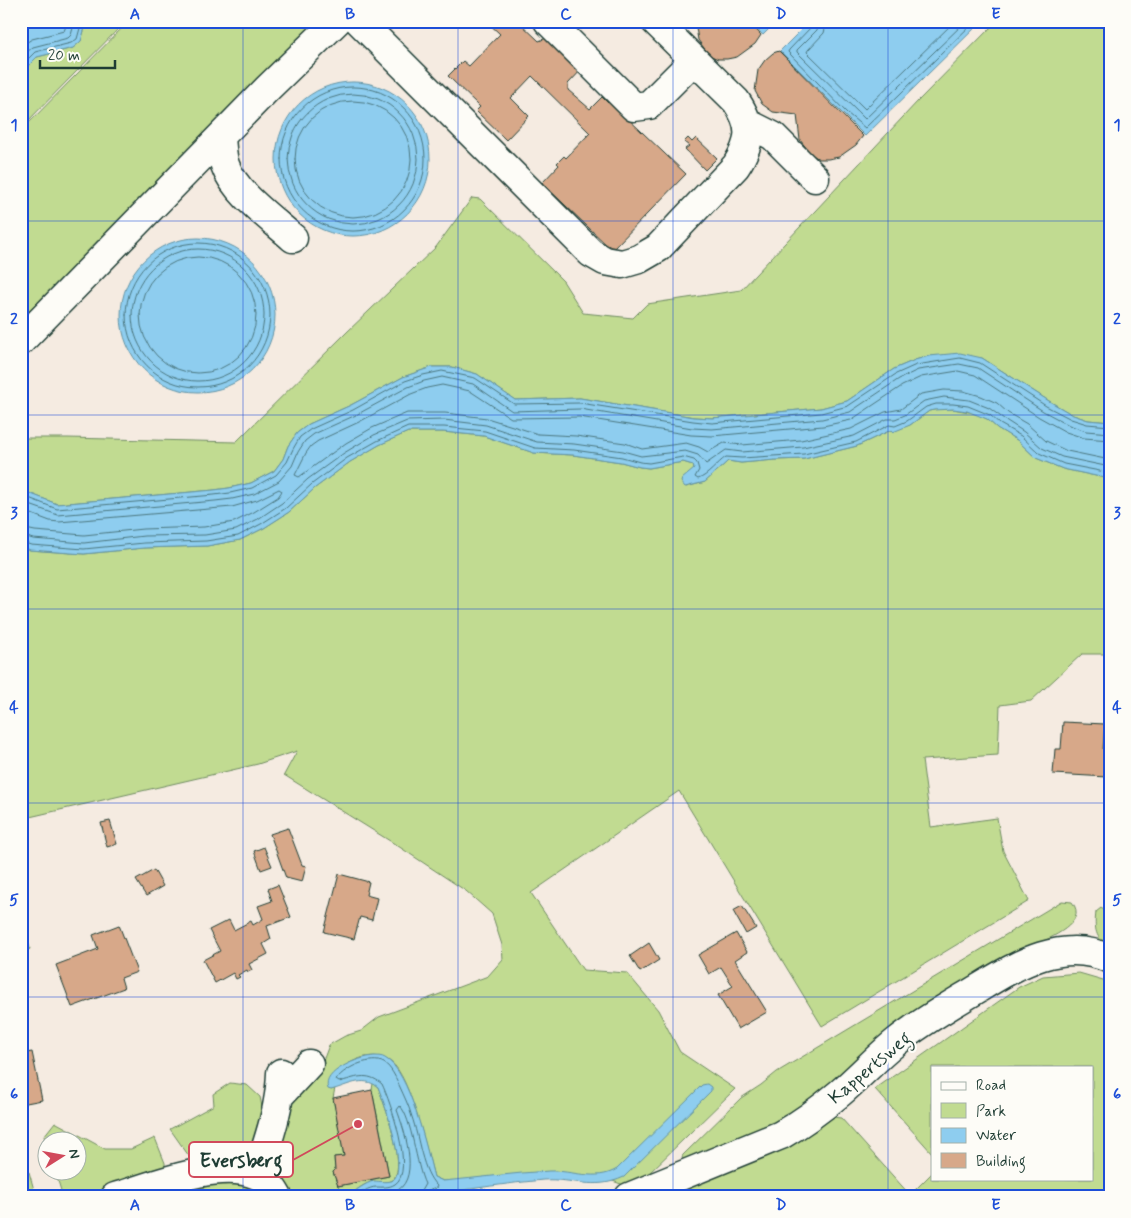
<svg xmlns="http://www.w3.org/2000/svg" width="1131" height="1218" font-family="Mynerve,sans-serif">
<style>
.green{fill:#c1db91;stroke:#708c62}
.water{fill:#8ecdef;stroke:#6293a4}
.lines{fill:none;stroke-linecap:round;stroke-linejoin:round}
.shore{stroke:#4b777f;stroke-width:1}
.building{fill:#d7a889;stroke:#1f3d34}
.minor-casing{stroke:#1f3d34;stroke-width:31}
.minor{stroke:#fdfcf7;stroke-width:28}
.grid{fill:none;stroke:#1d4ed8;stroke-width:1;stroke-opacity:0.55}
.labels{text-anchor:middle;stroke-width:4.5;stroke-linejoin:round;paint-order:stroke}
.street-label{font-size:19px;fill:#1f3d34;stroke:#fdfcf7}
.leader{fill:none;stroke:#d1495b;stroke-width:2}
.callout-dot{fill:#d1495b;stroke:#fdfcf7;stroke-width:2}
.callout{fill:#fdfcf7;stroke:#d1495b;stroke-width:2}
.callout-label{font-size:20px;text-anchor:middle;font-weight:bold;fill:#1f3d34}
.neatline{fill:none;stroke:#1d4ed8;stroke-width:2}
.grid-label{font-size:16px;text-anchor:middle;font-weight:bold;fill:#1d4ed8}
</style>
<rect width="100%" height="100%" fill="#f5ebe1"/>
<filter id="ink" filterUnits="userSpaceOnUse"><feTurbulence type="fractalNoise" baseFrequency=".02" numOctaves="2"/><feDisplacementMap in="SourceGraphic" scale="10" xChannelSelector="R" yChannelSelector="G"/><feConvolveMatrix kernelMatrix="1 2 1 2 8 2 1 2 1" color-interpolation-filters="sRGB"/></filter>
<g filter="url(#ink)">
<!-- green -->
<path class="green" d="M 89,21 L 126,21 L 21,128 L 21,73 L 37,57 L 73,48 L 81,41 L 86,24 Z
M 129,21 L 323,21 L 21,327 L 21,131 Z
M 997,21 L 1110,21 L 1110,422 L 1088,420 L 1073,415 L 1049,401 L 982,358 L 929,356 L 915,360 L 894,369 L 847,401 L 821,408 L 712,418 L 694,417 L 580,398 L 515,400 L 477,374 L 452,367 L 432,367 L 403,377 L 351,405 L 309,424 L 297,433 L 288,446 L 283,459 L 274,471 L 251,483 L 229,488 L 214,490 L 57,504 L 21,490 L 21,438 L 68,438 L 236,442 L 347,332 L 436,247 L 472,198 L 480,199 L 563,281 L 583,313 L 633,318 L 647,304 L 741,290 L 918,101 Z
M 938,409 L 953,409 L 974,413 L 987,419 L 997,428 L 1017,440 L 1036,458 L 1063,469 L 1110,479 L 1110,654 L 1082,654 L 1031,701 L 1000,705 L 998,755 L 922,760 L 931,827 L 997,818 L 1003,851 L 1029,901 L 822,1026 L 679,791 L 531,893 L 583,970 L 627,973 L 658,1010 L 680,1052 L 735,1089 L 641,1181 L 629,1187 L 599,1176 L 443,1181 L 434,1177 C 427,1152 410,1076 391,1062 C 371,1048 347,1062 332,1076 L 331,1090 L 335,1088 L 333,1098 L 344,1156 L 334,1157 L 335,1170 L 333,1172 L 338,1186 L 389,1176 L 372,1090 L 373,1083 L 378,1087 L 380,1092 C 385,1107 410,1174 390,1181 C 385,1183 380,1182 374,1182 C 367,1181 353,1192 348,1197 L 289,1197 L 280,1178 L 277,1157 L 291,1096 L 323,1061 L 329,1045 L 345,1036 L 361,1031 L 379,1017 L 488,976 L 503,959 L 502,945 L 492,914 L 466,891 L 398,846 L 284,775 L 297,751 L 258,764 L 21,819 L 21,546 L 30,550 L 84,554 L 144,548 L 207,546 L 240,540 L 264,528 L 289,512 L 315,488 L 350,462 L 379,445 L 408,432 L 443,432 L 484,436 L 534,453 L 573,455 L 621,462 L 640,467 L 649,468 L 683,462 L 693,465 L 694,469 L 686,487 L 705,482 L 728,461 L 741,463 L 775,460 L 804,459 L 857,446 L 891,430 L 910,425 L 929,411 Z
M 1062,901 L 1072,902 C 1089,923 1049,938 1036,945 L 789,1120 L 684,1161 L 682,1157 L 683,1155 L 741,1098 L 761,1085 L 777,1072 Z
M 1101,908 L 1110,914 L 1110,948 C 1095,938 1094,929 1096,912 Z
M 21,915 L 30,949 L 21,953 Z
M 1079,973 L 1110,982 L 1110,1197 L 652,1197 L 825,1116 L 841,1118 L 910,1195 L 932,1173 L 932,1179 L 1092,1179 L 1092,1067 L 932,1067 L 932,1153 L 875,1089 L 1019,987 L 1043,976 Z
M 230,1083 L 247,1085 L 260,1097 L 263,1112 L 257,1139 L 246,1149 L 235,1154 L 211,1161 L 199,1162 L 191,1159 L 170,1129 L 214,1105 L 213,1094 Z
M 55,1122 L 105,1149 L 131,1149 L 155,1138 L 165,1163 L 165,1173 L 83,1197 L 63,1197 L 55,1171 L 78,1170 L 78,1140 L 48,1140 L 47,1147 L 44,1136 Z
M 29,1172 L 36,1197 L 21,1197 L 21,1174 Z
M 241,1182 L 260,1194 L 262,1197 L 148,1197 L 198,1183 Z"/>
<!-- water -->
<path class="water" d="M 21,21 L 89,21 L 86,24 L 81,41 L 73,48 L 37,57 L 21,73 Z
M 748,21 L 777,21 L 763,35 Z
M 810,21 L 982,21 L 865,136 L 780,51 Z
M276 159a77 77 0 1 1 154 0a77 77 0 1 1-154 0Z
M121 315a77 77 0 1 1 154 0a77 77 0 1 1-154 0Z
M 960,353 L 982,358 L 1049,401 L 1073,415 L 1088,420 L 1110,422 L 1110,479 L 1063,469 L 1036,458 L 1017,440 L 997,428 L 987,419 L 967,411 L 953,409 L 934,410 L 929,411 L 910,425 L 893,432 L 891,430 L 857,446 L 804,459 L 775,460 L 741,463 L 728,461 L 705,482 L 685,487 L 681,482 L 682,479 L 694,469 L 693,465 L 683,462 L 649,468 L 640,467 L 621,462 L 573,455 L 534,453 L 484,436 L 443,432 L 408,432 L 379,445 L 350,462 L 315,488 L 289,512 L 264,528 L 240,540 L 207,546 L 144,548 L 84,554 L 30,550 L 21,546 L 21,490 L 57,504 L 214,490 L 229,488 L 251,483 L 274,471 L 283,459 L 288,446 L 297,433 L 309,424 L 351,405 L 403,377 L 432,367 L 452,367 L 477,374 L 515,400 L 580,398 L 694,417 L 712,418 L 821,408 L 847,401 L 894,369 L 915,360 L 929,356 Z
M 374,1056 C 378,1056 382,1056 385,1058 C 410,1071 427,1150 434,1177 L 443,1181 C 478,1178 513,1173 549,1171 C 572,1170 596,1182 617,1169 L 702,1085 L 707,1084 L 711,1087 L 711,1091 L 624,1177 C 594,1191 573,1178 543,1180 C 508,1183 473,1189 438,1193 L 423,1197 L 348,1197 C 353,1192 367,1182 374,1181 C 380,1181 387,1183 393,1180 C 408,1169 384,1102 378,1087 C 363,1075 347,1086 331,1090 L 328,1089 C 321,1071 360,1057 374,1056 Z"/>
<g class="lines">
<!-- shore -->
<path class="shore" d="M 813,21 L 812,26 L 789,50 L 788,52 L 847,113 L 865,128 L 975,21
M 819,21 L 817,30 L 797,50 L 797,52 L 865,119 L 966,21
M 827,21 L 824,33 L 808,50 L 807,52 L 865,109 L 955,21
M 21,46 L 32,39 L 64,31 L 68,21
M 21,57 L 33,47 L 68,38 L 71,35 L 75,21
M 21,66 L 35,52 L 71,43 L 77,39 L 82,21
M281 159a72 72 0 1 1 144 0a72 72 0 1 1-144 0Z
M288 159a65 65 0 1 1 130 0a65 65 0 1 1-130 0Z
M295 159a58 58 0 1 1 116 0a58 58 0 1 1-116 0Z
M126 315a72 72 0 1 1 144 0a72 72 0 1 1-144 0Z
M132 315a66 66 0 1 1 132 0a66 66 0 1 1-132 0Z
M140 315a58 58 0 1 1 116 0a58 58 0 1 1-116 0Z
M 1110,440 L 1084,438 L 1066,432 L 1039,417 L 975,375 L 958,371 L 921,377 L 902,386 L 851,420 L 823,426 L 712,436 L 691,435 L 579,417 L 511,418 L 470,391 L 442,385 L 427,388 L 411,394 L 359,422 L 318,441 L 311,446 L 306,453 L 295,475 L 299,477 L 346,443 L 372,428 L 407,413 L 445,413 L 487,418 L 538,434 L 576,436 L 625,443 L 642,449 L 686,443 L 699,447 L 708,452 L 724,443 L 742,445 L 801,440 L 851,429 L 885,412 L 901,409 L 921,394 L 944,390 L 963,391 L 981,396 L 997,403 L 1008,413 L 1027,424 L 1046,441 L 1067,451 L 1110,460
M 21,495 L 57,509 L 214,495 L 230,493 L 252,488 L 276,475 L 287,462 L 293,449 L 300,437 L 311,429 L 353,410 L 405,381 L 423,375 L 442,371 L 475,378 L 514,404 L 580,403 L 693,421 L 712,423 L 821,413 L 848,406 L 896,374 L 916,365 L 960,358 L 980,363 L 1046,406 L 1071,419 L 1087,424 L 1110,426
M 21,502 L 58,515 L 215,501 L 232,499 L 254,494 L 279,481 L 292,466 L 298,452 L 305,441 L 314,434 L 356,415 L 408,387 L 424,381 L 442,377 L 473,384 L 512,411 L 580,409 L 692,428 L 712,429 L 822,419 L 850,412 L 899,379 L 918,370 L 959,364 L 978,368 L 1043,411 L 1069,425 L 1086,431 L 1110,433
M 21,510 L 50,521 L 59,522 L 232,507 L 257,500 L 279,489 L 282,491 L 278,497 L 254,512 L 234,522 L 204,527 L 143,529 L 84,535 L 35,531 L 21,528
M 21,535 L 33,539 L 84,543 L 144,536 L 205,535 L 236,530 L 258,519 L 282,503 L 308,479 L 344,453 L 374,435 L 407,421 L 444,420 L 486,425 L 537,442 L 574,444 L 623,451 L 641,456 L 685,451 L 698,455 L 706,464 L 726,450 L 742,452 L 803,447 L 854,436 L 887,419 L 895,419 L 905,415 L 924,401 L 944,397 L 969,400 L 989,408 L 1004,419 L 1024,432 L 1042,448 L 1062,457 L 1110,467
M 21,542 L 31,545 L 84,549 L 144,543 L 206,541 L 238,536 L 261,524 L 286,508 L 312,484 L 347,458 L 377,441 L 408,427 L 444,427 L 485,431 L 535,448 L 574,450 L 622,457 L 640,462 L 649,463 L 683,457 L 694,460 L 697,463 L 699,470 L 695,477 L 698,479 C 708,476 717,463 726,457 L 742,458 L 804,454 L 856,442 L 889,425 L 895,426 L 907,421 L 926,407 L 936,404 L 953,404 L 968,406 L 990,415 L 1000,424 L 1021,436 L 1039,453 L 1064,464 L 1110,473
M 355,1197 C 359,1193 370,1187 376,1187 C 382,1187 389,1188 395,1184 C 415,1172 390,1101 382,1084 C 367,1071 355,1078 339,1082 L 336,1080 C 340,1073 352,1066 361,1063 C 368,1061 377,1059 384,1063 C 391,1067 396,1078 399,1085 C 404,1096 409,1106 412,1117 C 419,1137 422,1172 437,1186 L 436,1188 L 428,1191 L 427,1197
M 368,1197 C 370,1196 372,1194 375,1193 C 382,1191 390,1194 398,1190 C 420,1176 404,1129 397,1110 L 400,1106 C 412,1118 416,1166 425,1184 L 421,1191 L 420,1197"/>
</g>
<!-- building -->
<path class="building" d="M 486,21 L 518,21 L 539,41 L 551,36 L 584,67 L 568,84 L 568,90 L 590,109 L 602,97 L 608,103 L 614,97 L 620,111 L 686,174 L 612,250 L 542,183 L 559,165 L 557,163 L 564,156 L 566,158 L 590,133 L 532,76 L 511,98 L 529,116 L 506,140 L 476,111 L 480,107 L 448,76 L 463,61 L 469,66 L 500,34 Z
M 695,21 L 748,21 L 761,35 L 755,44 L 737,57 L 727,59 L 718,59 L 709,55 L 698,40 Z
M 779,51 L 863,136 L 856,145 L 846,152 L 839,157 L 828,159 L 819,159 L 811,154 L 800,140 L 797,115 L 773,112 L 762,104 L 755,91 L 758,70 L 765,60 L 773,53 Z
M 688,138 L 692,142 L 696,138 L 717,158 L 705,170 L 685,149 L 689,146 L 684,142 Z
M 1063,722 L 1105,724 L 1103,749 L 1109,749 L 1107,777 L 1053,774 L 1055,749 L 1061,749 Z
M 110,821 L 117,844 L 107,847 L 101,823 Z
M 288,828 L 302,865 L 306,866 L 302,882 L 286,878 L 270,834 Z
M 264,847 L 272,866 L 261,870 L 254,851 Z
M 154,870 L 163,886 L 146,896 L 136,880 Z
M 339,874 L 369,882 L 366,895 L 377,898 L 372,920 L 360,917 L 354,939 L 324,932 Z
M 278,885 L 291,917 L 267,926 L 271,939 L 263,944 L 268,954 L 249,964 L 252,970 L 248,972 L 247,970 L 238,975 L 240,977 L 236,979 L 233,973 L 215,983 L 203,960 L 220,951 L 209,930 L 229,920 L 234,930 L 251,921 L 253,925 L 263,919 L 258,906 L 272,901 L 268,889 Z
M 742,906 L 756,928 L 746,934 L 733,911 Z
M 119,925 L 137,972 L 121,978 L 124,988 L 72,1007 L 56,965 L 98,949 L 93,935 Z
M 736,933 L 747,952 L 735,960 L 767,1012 L 738,1029 L 718,995 L 733,986 L 721,967 L 709,974 L 698,955 Z
M 649,943 L 659,960 L 640,972 L 630,956 Z
M 32,1052 L 42,1100 L 21,1104 L 21,1054 Z
M 372,1090 L 389,1176 L 338,1186 L 333,1172 L 335,1170 L 334,1157 L 344,1156 L 333,1098 Z"/>
<g class="lines">
<!-- minor casing -->
<g class="minor-casing">
<path id="minor" d="M 359,21 L 591,253 L 605,261 L 622,264 L 639,259 L 658,248 L 736,166 C 752,141 753,126 736,101 L 655,21
M 548,21 L 634,107 L 649,105 L 694,60
M 747,123 L 773,136 L 815,178
M 221,138 C 222,147 222,156 225,165 C 234,192 272,219 293,238
M 21,341 L 268,88 L 337,21
M 281,1094 L 309,1064
M 257,1175 C 268,1141 280,1109 281,1073
M 115,1197 C 152,1186 220,1158 257,1175 C 266,1179 273,1188 278,1197
M 629,1197 L 781,1135 C 802,1123 821,1109 840,1093 C 859,1077 876,1058 896,1042 C 922,1021 951,1005 979,988 C 1018,964 1063,937 1110,959"/>
</g>
<!-- minor -->
<use href="#minor" class="minor"/>
</g>
</g>
<!-- grid -->
<path class="grid" d="M 243,21 L 243,1197M 458,21 L 458,1197M 673,21 L 673,1197M 888,21 L 888,1197M 21,221 L 1110,221M 21,415 L 1110,415M 21,609 L 1110,609M 21,803 L 1110,803M 21,997 L 1110,997"/>
<g class="labels">
<!-- street labels -->
<g class="street-label">
<text transform="translate(869 1067) rotate(-40)" y="7">Kappertsweg</text>
</g>
</g>
<!-- callouts -->
<path class="leader" d="M358 1124L293 1160"/>
<circle class="callout-dot" cx="358" cy="1124" r="5"/>
<rect class="callout" x="189" y="1142" width="104" height="35" rx="5"/>
<g class="callout-label">
<text x="241" y="1167">Eversberg</text>
</g>
<!-- margin -->
<rect width="1131" height="1218" fill="none" stroke="#fdfcf7" stroke-width="55"/>
<!-- legend -->
<rect x="931" y="1066" width="162" height="115" fill="#fdfcf7" stroke="#a4b0a9"/>
<rect x="941" y="1082" width="25" height="8" fill="#fdfcf7" stroke="#a4b0a9"/>
<text x="976" y="1090" font-size="15" fill="#1f3d34">Road</text>
<rect x="941" y="1103" width="25" height="15" fill="#c1db91" stroke="#a4b0a9"/>
<text x="976" y="1116" font-size="15" fill="#1f3d34">Park</text>
<rect x="941" y="1128" width="25" height="15" fill="#8ecdef" stroke="#a4b0a9"/>
<text x="976" y="1140" font-size="15" fill="#1f3d34">Water</text>
<rect x="941" y="1153" width="25" height="15" fill="#d7a889" stroke="#a4b0a9"/>
<text x="976" y="1166" font-size="15" fill="#1f3d34">Building</text>
<!-- north arrow -->
<g transform="translate(62 1156) rotate(79)"><circle r="24" fill="#fdfcf7" stroke="#a4b0a9"/>
<path d="M0-4L9 19L0 12L-9 19Z" fill="#d1495b"/>
<text y="-8" font-size="14" font-weight="bold" text-anchor="middle" fill="#1f3d34">N</text>
</g>
<!-- scale -->
<path d="M40 60v8h75v-8" fill="none" stroke="#1f3d34" stroke-width="2.5"/>
<text x="48" y="60" font-size="15" fill="#1f3d34" stroke="#fdfcf7" stroke-width="4" paint-order="stroke">20 m</text>
<rect x="28" y="28" width="1076" height="1162" class="neatline"/>
<g class="grid-label">
<text x="135" y="19">A</text>
<text x="350" y="19">B</text>
<text x="566" y="19">C</text>
<text x="781" y="19">D</text>
<text x="996" y="19">E</text>
<text x="14" y="130">1</text>
<text x="1117" y="130">1</text>
<text x="14" y="324">2</text>
<text x="1117" y="324">2</text>
<text x="14" y="518">3</text>
<text x="1117" y="518">3</text>
<text x="14" y="712">4</text>
<text x="1117" y="712">4</text>
<text x="14" y="905">5</text>
<text x="1117" y="905">5</text>
<text x="14" y="1099">6</text>
<text x="1117" y="1099">6</text>
<text x="135" y="1210">A</text>
<text x="350" y="1210">B</text>
<text x="566" y="1210">C</text>
<text x="781" y="1210">D</text>
<text x="996" y="1210">E</text>
</g>
</svg>
